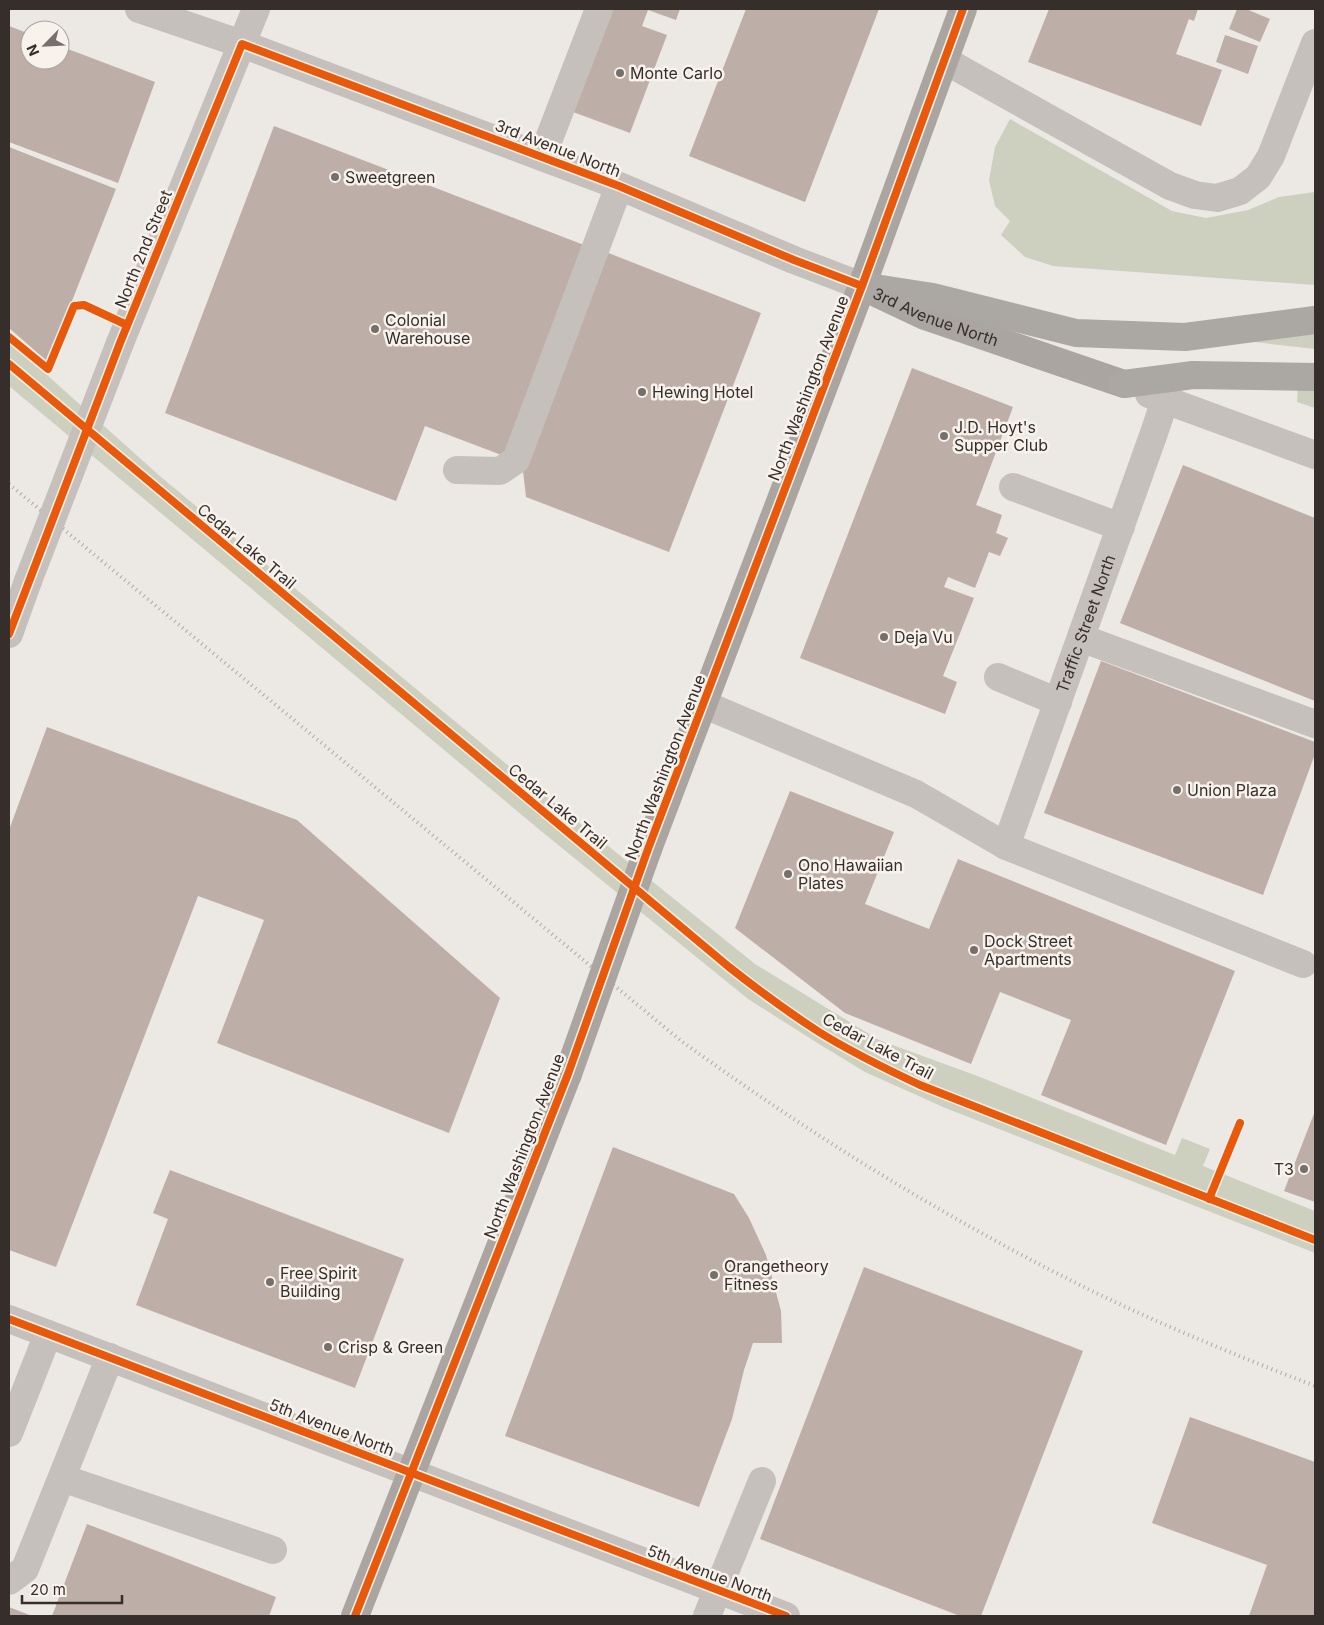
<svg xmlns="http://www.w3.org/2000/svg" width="1324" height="1625" font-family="Inter,sans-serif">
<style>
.green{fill:#cdd0bf}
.building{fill:#bdaea8}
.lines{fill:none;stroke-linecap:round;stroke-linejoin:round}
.minor{stroke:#c6c0bc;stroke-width:28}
.major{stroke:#aba5a1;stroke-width:28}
.highway{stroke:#aba7a3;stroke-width:28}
.rail{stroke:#ada9a7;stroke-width:4;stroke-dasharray:1 4;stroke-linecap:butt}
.minor-bridge{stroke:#c6c0bc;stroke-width:28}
.major-bridge{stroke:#aba5a1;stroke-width:28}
.cycleway-casing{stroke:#f8f2ec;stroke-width:11}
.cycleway{stroke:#e8590c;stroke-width:8}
.poi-dot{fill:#766f6c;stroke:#f8f2ec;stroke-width:2}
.labels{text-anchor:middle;stroke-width:5;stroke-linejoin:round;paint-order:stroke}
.poi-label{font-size:16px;fill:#362e2b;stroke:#f8f2ec;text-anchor:start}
.street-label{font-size:16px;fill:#362e2b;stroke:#f8f2ec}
</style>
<rect width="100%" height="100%" fill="#ece8e4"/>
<!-- green -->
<path class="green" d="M 1010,119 L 1172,211 L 1206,218 L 1248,210 L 1279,197 L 1315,192 L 1315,285 L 1053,266 L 1025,257 L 1001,235 L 1010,221 L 995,206 L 989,180 L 995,147 Z
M 1315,329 L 1315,349 L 1227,339 Z
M 9,341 L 161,477 L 510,767 L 755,964 L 879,1040 L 980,1077 L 1175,1155 L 1182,1138 L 1210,1149 L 1203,1166 L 1315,1211 L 1315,1253 L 943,1107 L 865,1072 L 819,1044 L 748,999 L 541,831 L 9,386 Z
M 1298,385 L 1315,389 L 1315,408 L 1297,402 Z"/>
<!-- building -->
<path class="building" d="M 611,9 L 680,9 L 676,20 L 648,10 L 642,26 L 667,35 L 630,133 L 573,112 Z
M 746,9 L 879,9 L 805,202 L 689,156 Z
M 1049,9 L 1198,9 L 1194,21 L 1189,19 L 1176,54 L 1222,70 L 1201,126 L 1028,62 Z
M 1237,9 L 1246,9 L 1270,19 L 1260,42 L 1229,29 Z
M 9,26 L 30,34 L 30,60 L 60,60 L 60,46 L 155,82 L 118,183 L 9,142 Z
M 1225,35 L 1258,46 L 1248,74 L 1216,62 Z
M 274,126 L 584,245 L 504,456 L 425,426 L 396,501 L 165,413 Z
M 9,147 L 116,189 L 48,362 L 9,328 Z
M 606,252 L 761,313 L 669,552 L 526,497 L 523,471 Z
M 912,368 L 1013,407 L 976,505 L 1002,515 L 996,533 L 1008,538 L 1000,556 L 989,552 L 975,588 L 948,577 L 944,587 L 974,598 L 943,676 L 957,682 L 945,714 L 800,658 Z
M 1183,465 L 1315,518 L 1315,701 L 1120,623 Z
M 1101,661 L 1315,742 L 1315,754 L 1263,895 L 1044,813 Z
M 47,727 L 297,820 L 500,998 L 449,1133 L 217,1043 L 264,920 L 198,896 L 56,1267 L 9,1250 L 9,830 Z
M 790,791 L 894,832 L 865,904 L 929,929 L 958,859 L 1235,971 L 1166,1145 L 1041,1095 L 1071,1020 L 1000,992 L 971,1064 L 845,1013 L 735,928 Z
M 1315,1111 L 1315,1202 L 1284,1191 Z
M 613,1147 L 734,1194 L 749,1218 L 766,1255 L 781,1311 L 782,1343 L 753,1343 L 744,1370 L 732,1419 L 699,1507 L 505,1436 Z
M 170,1170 L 404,1259 L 355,1388 L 136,1305 L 168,1219 L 153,1213 Z
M 864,1267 L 1083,1351 L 981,1616 L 960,1616 L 760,1539 Z
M 1190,1417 L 1315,1462 L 1315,1616 L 1249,1616 L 1267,1565 L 1152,1523 Z
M 87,1524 L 276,1597 L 269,1616 L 52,1616 Z
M 9,1607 L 32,1616 L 9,1616 Z"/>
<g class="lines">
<!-- minor -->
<g class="minor">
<path d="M 139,9 L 242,44 L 619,186 L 794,260 L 862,286"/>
<path d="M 944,60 L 1170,186 L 1195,195 L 1217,198 L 1240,191 L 1258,177 L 1271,156 L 1315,43"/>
<path d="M 542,157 L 599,9"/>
<path d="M 120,343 L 256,9"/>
<path d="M 1149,394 L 1315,455"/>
<path d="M 457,470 L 500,471 L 516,460 L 619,186"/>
<path d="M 1013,487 L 1121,527"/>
<path d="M 9,634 L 28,581"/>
<path d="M 1081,638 L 1315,724"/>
<path d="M 998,677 L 1058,702"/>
<path d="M 703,704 L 916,794 L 1006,846 L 1303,964"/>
<path id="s1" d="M 1006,846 L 1154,433 L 1165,400"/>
<path d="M 9,1319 L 786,1616"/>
<path d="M 9,1433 L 48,1334"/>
<path d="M 62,1478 L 273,1550"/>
<path d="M 9,1581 L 25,1569 L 110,1357"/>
<path d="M 707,1616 L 762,1481"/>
</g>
<!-- major -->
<g class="major">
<path id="s2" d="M 872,291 L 925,316 L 1124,384"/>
<path d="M 648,849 L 862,286 L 963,9"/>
<path d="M 355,1616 L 568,1074"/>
</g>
<!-- highway -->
<path class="highway" d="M 862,286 L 933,297 L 1076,333 L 1185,337 L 1315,320
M 1124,384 L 1193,375 L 1315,377"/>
<!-- rail -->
<path class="rail" d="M 9,484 L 680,1040 C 801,1128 929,1208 1062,1276 C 1144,1318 1230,1353 1315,1386"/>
<!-- minor-bridge -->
<path class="minor-bridge" d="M 28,581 L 120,343"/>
<!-- major-bridge -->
<path class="major-bridge" d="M 568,1074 L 648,849"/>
<!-- cycleway casing -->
<g class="cycleway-casing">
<path id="cycleway" d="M 9,337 L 48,369 L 74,306 L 84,305 L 127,325
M 9,364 L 729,967 C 758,990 788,1012 819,1032 C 851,1052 886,1069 920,1085 L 1315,1240
M 9,634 L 120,343 L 242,44 L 619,186 L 794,260 L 862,286
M 1209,1199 L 1240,1123
M 9,1319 L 786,1616
M 355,1616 L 568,1074 L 648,849 L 862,286 L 963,9"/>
</g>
<!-- cycleway -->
<use href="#cycleway" class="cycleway"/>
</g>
<!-- markers -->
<g class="poi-dot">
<circle cx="620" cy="73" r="5"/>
<circle cx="335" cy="177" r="5"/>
<circle cx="375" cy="329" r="5"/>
<circle cx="642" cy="392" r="5"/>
<circle cx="944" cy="436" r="5"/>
<circle cx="884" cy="637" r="5"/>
<circle cx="1177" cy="790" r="5"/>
<circle cx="788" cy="874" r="5"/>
<circle cx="974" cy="950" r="5"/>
<circle cx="1304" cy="1169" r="5"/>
<circle cx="714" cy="1275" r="5"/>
<circle cx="270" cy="1282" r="5"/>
<circle cx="328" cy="1347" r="5"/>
</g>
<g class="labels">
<!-- poi labels -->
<g class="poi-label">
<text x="630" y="79">Monte Carlo</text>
<text x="345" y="183">Sweetgreen</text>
<text x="385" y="326">Colonial<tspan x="385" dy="18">Warehouse</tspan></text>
<text x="652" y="398">Hewing Hotel</text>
<text x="954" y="433">J.D. Hoyt's<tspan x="954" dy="18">Supper Club</tspan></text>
<text x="894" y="643">Deja Vu</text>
<text x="1187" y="796">Union Plaza</text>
<text x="798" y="871">Ono Hawaiian<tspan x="798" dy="18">Plates</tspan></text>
<text x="984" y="947">Dock Street<tspan x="984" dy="18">Apartments</tspan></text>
<text x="1294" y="1175" text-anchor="end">T3</text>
<text x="724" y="1272">Orangetheory<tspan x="724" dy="18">Fitness</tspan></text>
<text x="280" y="1279">Free Spirit<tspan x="280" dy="18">Building</tspan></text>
<text x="338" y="1353">Crisp &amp; Green</text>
</g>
<!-- street labels -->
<g class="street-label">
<text transform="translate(558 148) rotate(21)" y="6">3rd Avenue North</text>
<text transform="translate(143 249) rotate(-68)" y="6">North 2nd Street</text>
<text dy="6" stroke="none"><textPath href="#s2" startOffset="69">3rd Avenue North</textPath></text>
<text transform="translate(808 388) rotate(-69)" y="6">North Washington Avenue</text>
<text transform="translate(247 546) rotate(40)" y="6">Cedar Lake Trail</text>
<text dy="6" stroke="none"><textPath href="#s1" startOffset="236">Traffic Street North</textPath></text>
<text transform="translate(665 767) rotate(-69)" y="6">North Washington Avenue</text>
<text transform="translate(558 806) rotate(40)" y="6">Cedar Lake Trail</text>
<text transform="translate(878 1046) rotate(28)" y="6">Cedar Lake Trail</text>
<text transform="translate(524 1146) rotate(-69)" y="6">North Washington Avenue</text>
<text transform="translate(332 1427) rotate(21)" y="6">5th Avenue North</text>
<text transform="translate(710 1573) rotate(21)" y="6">5th Avenue North</text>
</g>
</g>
<!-- border -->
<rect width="1324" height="1625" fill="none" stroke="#362e2b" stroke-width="20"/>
<!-- north arrow -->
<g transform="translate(45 45) rotate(246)"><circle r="24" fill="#f8f2ec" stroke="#aaa49f"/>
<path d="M0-4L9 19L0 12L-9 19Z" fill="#766f6c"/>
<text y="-8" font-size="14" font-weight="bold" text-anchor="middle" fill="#362e2b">N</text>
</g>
<!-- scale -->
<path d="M22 1595v8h100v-8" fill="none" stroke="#362e2b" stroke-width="2.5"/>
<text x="30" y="1595" font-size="15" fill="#362e2b" stroke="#f8f2ec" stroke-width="4" paint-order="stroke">20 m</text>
</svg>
